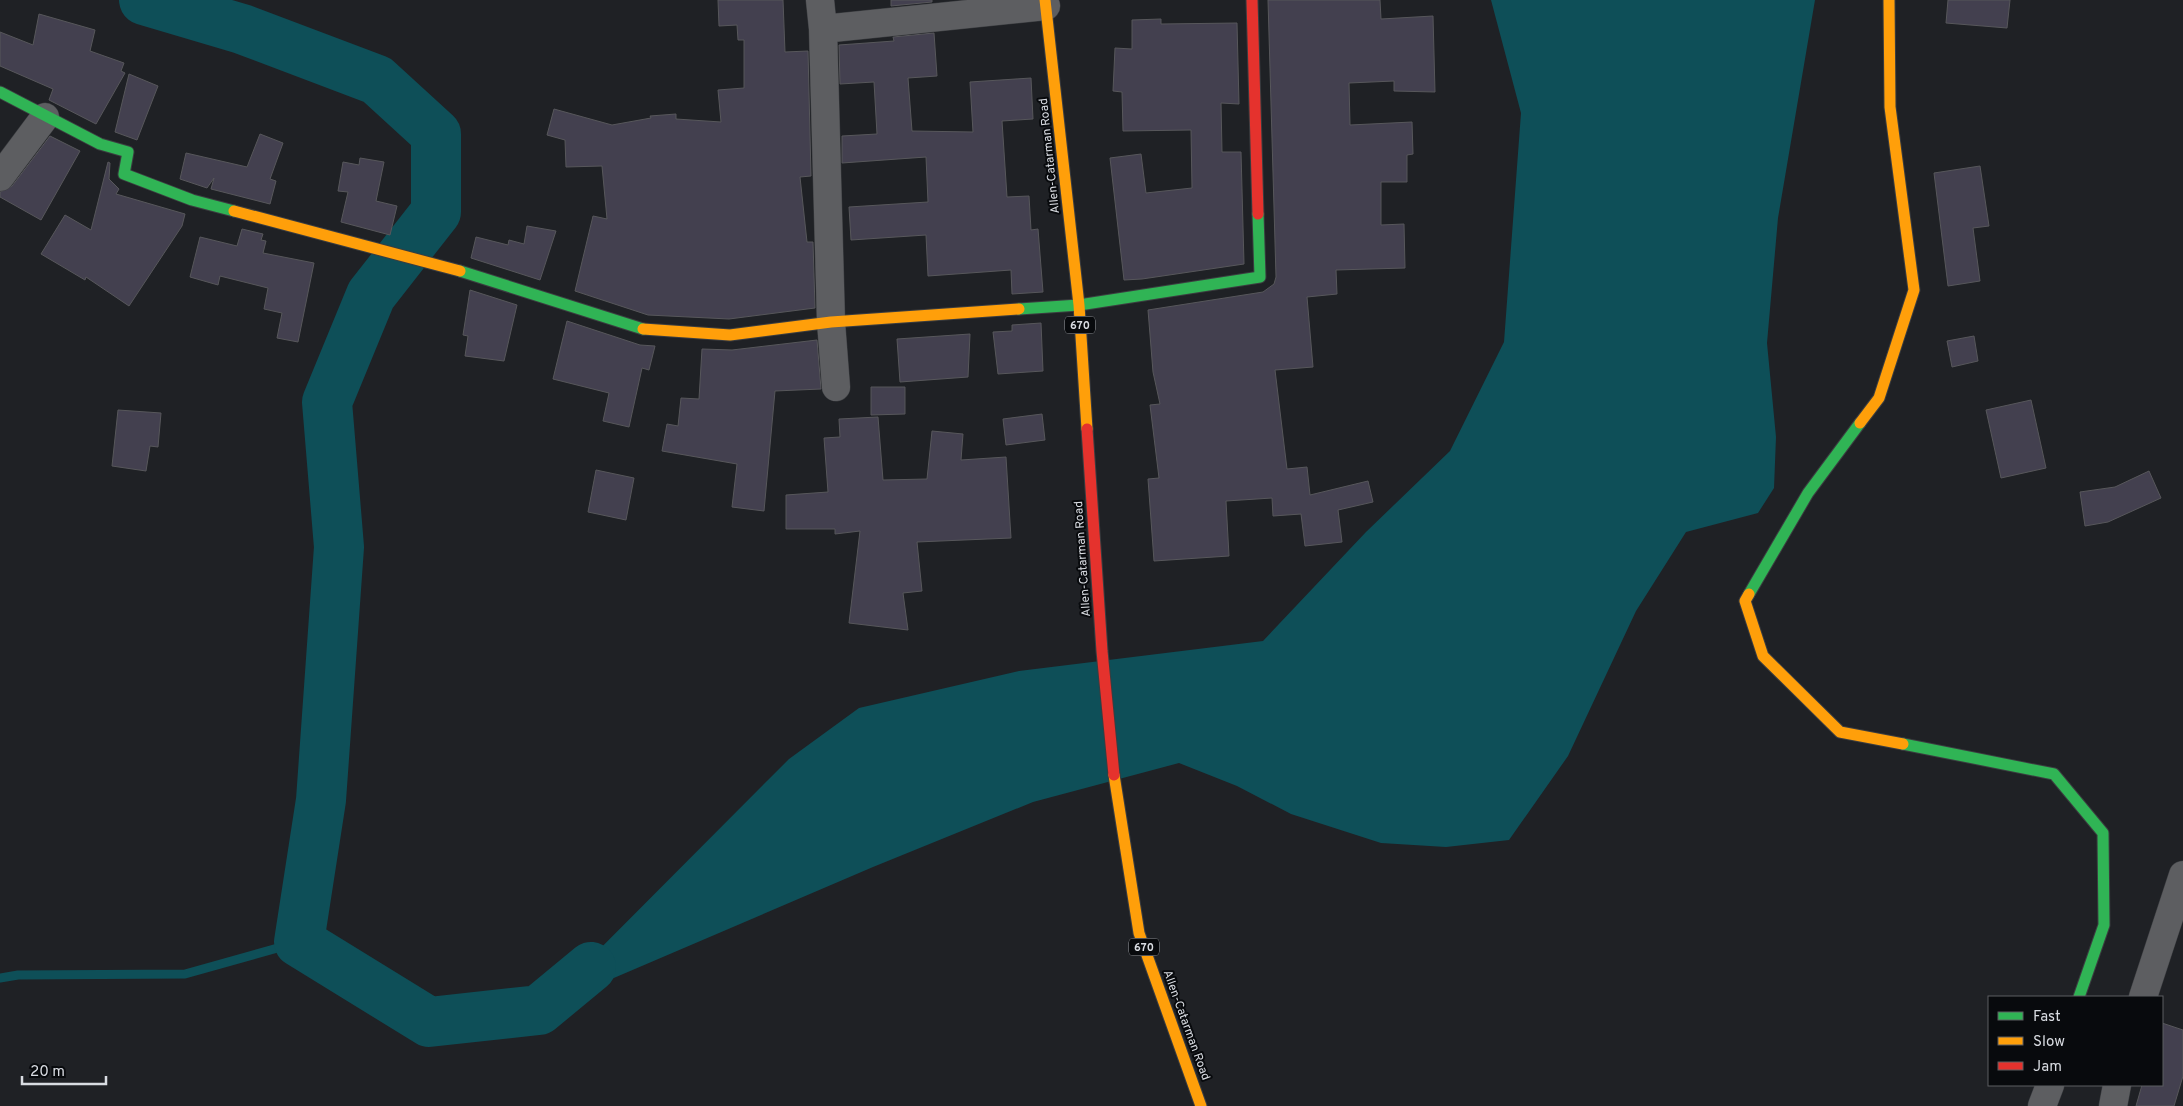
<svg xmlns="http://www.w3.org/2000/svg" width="2183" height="1106" font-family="Overpass,sans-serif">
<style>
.water{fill:#0e4f58}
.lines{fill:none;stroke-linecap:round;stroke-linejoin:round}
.stream{stroke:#0e4f58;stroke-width:9}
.river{stroke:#0e4f58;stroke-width:50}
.building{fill:#43404f;stroke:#57575b}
.street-casing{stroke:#3b3d40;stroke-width:29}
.fast-casing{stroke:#3b3d40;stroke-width:13}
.slow-casing{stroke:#3b3d40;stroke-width:13}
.jam-casing{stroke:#3b3d40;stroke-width:13}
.street{stroke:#5d5e61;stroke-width:28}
.fast{stroke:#30b455;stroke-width:11}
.slow{stroke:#ff9f0a;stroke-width:11}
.jam{stroke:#e5322d;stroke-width:11}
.labels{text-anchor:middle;stroke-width:4;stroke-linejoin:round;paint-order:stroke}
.shield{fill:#080a0d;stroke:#9a9da2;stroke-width:1}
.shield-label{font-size:11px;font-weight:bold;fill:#d9dce2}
.street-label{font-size:12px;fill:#d9dce2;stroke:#080a0d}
</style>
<rect width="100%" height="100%" fill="#1f2125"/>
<!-- water -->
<path class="water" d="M 1491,0 L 1815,0 L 1778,218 L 1767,343 L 1776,437 L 1774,488 L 1758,513 L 1686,532 L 1636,611 L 1568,756 L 1509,840 L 1446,847 L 1381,843 L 1291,814 L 1237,786 L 1179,763 L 1033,802 L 873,867 L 539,1010 L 789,759 L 859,708 L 1019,671 L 1263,641 L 1366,532 L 1450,451 L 1504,342 L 1521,113 Z"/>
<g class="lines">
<!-- stream -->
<path class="stream" d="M 0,978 L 18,975 L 185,974 L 299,942"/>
<!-- river -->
<path class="river" d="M 144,0 L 242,29 L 377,80 L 436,134 L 436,212 L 371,295 L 327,402 L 339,547 L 321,800 L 299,942 L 429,1022 L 539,1010 L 591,967"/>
</g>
<!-- building -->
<path class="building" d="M 718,0 L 783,0 L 785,52 L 808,51 L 811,176 L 800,177 L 807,242 L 813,242 L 815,308 L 729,319 L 648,315 L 575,291 L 593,216 L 607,219 L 602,166 L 566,167 L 565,140 L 547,135 L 554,109 L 612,125 L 651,118 L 650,116 L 676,114 L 676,119 L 721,122 L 718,90 L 744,88 L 744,40 L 738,40 L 737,25 L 719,26 Z
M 891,0 L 932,0 L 932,2 L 891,6 Z
M 1268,0 L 1380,0 L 1381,19 L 1433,16 L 1435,92 L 1394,91 L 1394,81 L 1349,83 L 1350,125 L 1412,122 L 1413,154 L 1407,155 L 1407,182 L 1381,182 L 1381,225 L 1404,224 L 1405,268 L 1336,270 L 1337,294 L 1307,297 L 1313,367 L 1275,370 L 1287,469 L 1307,467 L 1310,495 L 1368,481 L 1373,502 L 1338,510 L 1342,542 L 1305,546 L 1301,514 L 1273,516 L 1272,498 L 1226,501 L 1229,556 L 1154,561 L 1148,479 L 1159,478 L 1150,405 L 1160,404 L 1153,372 L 1148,310 L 1263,292 L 1274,284 L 1276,277 Z
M 1948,0 L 2010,0 L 2007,28 L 1946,23 Z
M 39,14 L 95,30 L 90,51 L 124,63 L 121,71 L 125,73 L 96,124 L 49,100 L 53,89 L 0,66 L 0,32 L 33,45 Z
M 1161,19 L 1161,24 L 1237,23 L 1239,104 L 1221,103 L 1222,152 L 1241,152 L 1244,264 L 1142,279 L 1124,280 L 1110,158 L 1141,154 L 1146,193 L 1192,188 L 1191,130 L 1123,131 L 1122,92 L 1113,91 L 1115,48 L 1132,49 L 1132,20 Z
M 934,33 L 937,76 L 908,78 L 912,131 L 973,132 L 970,82 L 1031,78 L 1033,119 L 1002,121 L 1007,197 L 1029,196 L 1031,230 L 1038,229 L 1043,292 L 1012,294 L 1011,270 L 928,276 L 926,235 L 851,240 L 849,207 L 928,202 L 926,157 L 842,163 L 842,136 L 877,134 L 874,82 L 840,84 L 839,45 L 894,41 L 893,37 Z
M 129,74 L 158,86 L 137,140 L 115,132 Z
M 260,134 L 283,143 L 270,179 L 276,181 L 270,204 L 211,189 L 214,178 L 207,188 L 180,179 L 186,153 L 247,167 Z
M 50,136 L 80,151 L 41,220 L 0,197 L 0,192 L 12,186 Z
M 360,158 L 384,162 L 376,201 L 397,206 L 390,235 L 341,222 L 348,192 L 338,191 L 343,162 L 359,165 Z
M 108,162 L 110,163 L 109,179 L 119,189 L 116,194 L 185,214 L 182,226 L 129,306 L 86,277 L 85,280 L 41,254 L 65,215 L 91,230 Z
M 1980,166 L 1989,226 L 1973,228 L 1980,281 L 1948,286 L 1934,173 Z
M 527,226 L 556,231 L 540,280 L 471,258 L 476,237 L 508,245 L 509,240 L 524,244 Z
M 242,229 L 263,234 L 261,240 L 266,241 L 263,253 L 314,263 L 298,342 L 277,338 L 282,313 L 264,309 L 268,288 L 220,276 L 218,285 L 190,277 L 200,237 L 237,246 Z
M 470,290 L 517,305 L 504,361 L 465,356 L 468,336 L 463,335 Z
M 567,321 L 640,345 L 655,346 L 649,370 L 642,368 L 629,427 L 603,421 L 609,393 L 553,379 Z
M 1041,323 L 1043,371 L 998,374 L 993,332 L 1012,331 L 1012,325 Z
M 970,334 L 968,377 L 900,382 L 897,339 Z
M 1974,336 L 1978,361 L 1952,367 L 1947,341 Z
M 817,340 L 821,389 L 775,391 L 764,511 L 732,507 L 737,464 L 662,451 L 667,424 L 678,426 L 681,398 L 699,399 L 702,349 L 732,350 Z
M 871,387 L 905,387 L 905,414 L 871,415 Z
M 2031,400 L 2046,468 L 2001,478 L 1986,410 Z
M 118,410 L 161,413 L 158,447 L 150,446 L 146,471 L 112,466 Z
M 1042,414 L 1045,440 L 1006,445 L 1003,419 Z
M 878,417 L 883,480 L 927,479 L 932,431 L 963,434 L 961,460 L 1006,457 L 1011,538 L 917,542 L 922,591 L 903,593 L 908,630 L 849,623 L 860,531 L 835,534 L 835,529 L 786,529 L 786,495 L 828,492 L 824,438 L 840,437 L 839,419 Z
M 596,470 L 634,478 L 626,520 L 588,512 Z
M 2149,471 L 2161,498 L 2108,522 L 2085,526 L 2080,492 L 2115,487 Z
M 2162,1023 L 2183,1030 L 2183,1076 L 2174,1106 L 2136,1106 L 2142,1085 L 2162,1085 Z"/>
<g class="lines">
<!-- street casing -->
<g class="street-casing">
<path id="street" d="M 820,0 L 823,29 L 831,322 L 836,387
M 823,29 L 1046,6
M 0,177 L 45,117
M 2143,997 L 2183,875
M 2042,1106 L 2050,1085
M 2113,1106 L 2117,1085"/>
</g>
<!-- fast casing -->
<g class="fast-casing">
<path id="fast" d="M 0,92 L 100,144 L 128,152 L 124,174 L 192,200 L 234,211
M 460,271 L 643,329
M 1019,309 L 1079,305 L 1260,277 L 1258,214
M 1749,594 L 1808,493 L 1860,423
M 1903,744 L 2054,774 L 2103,833 L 2104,925 L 2079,997"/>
</g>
<!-- slow casing -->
<g class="slow-casing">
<path id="slow" d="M 1045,0 L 1079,305 L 1087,429
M 234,211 L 460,271
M 643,329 L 730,335 L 831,322 L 1019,309
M 1860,423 L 1879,398 L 1914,290 L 1890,107 L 1889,0
M 1749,594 L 1745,601 L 1763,656 L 1840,732 L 1903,744
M 1114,775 L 1139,933 L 1201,1106"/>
</g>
<!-- jam casing -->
<g class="jam-casing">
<path id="jam" d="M 1252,0 L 1258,214
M 1087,429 L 1102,651 L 1114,775"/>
</g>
<!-- street -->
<use href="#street" class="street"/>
<!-- fast -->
<use href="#fast" class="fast"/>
<!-- slow -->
<use href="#slow" class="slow"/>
<!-- jam -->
<use href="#jam" class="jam"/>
</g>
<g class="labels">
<!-- shield labels -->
<g class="shield">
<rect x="1065" y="316.5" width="30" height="17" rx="4"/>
<rect x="1129" y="938.5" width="30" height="17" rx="4"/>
</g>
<g class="shield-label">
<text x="1080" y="329">670</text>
<text x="1144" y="951">670</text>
</g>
<!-- street labels -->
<g class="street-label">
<text transform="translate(1049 156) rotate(-96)" y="4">Allen-Catarman Road</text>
<text transform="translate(1082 559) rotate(-94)" y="4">Allen-Catarman Road</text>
<text transform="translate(1187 1025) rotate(70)" y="4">Allen-Catarman Road</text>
</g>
</g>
<!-- legend -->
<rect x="1988" y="996" width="175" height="90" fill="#080a0d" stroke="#5c5e62"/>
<rect x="1998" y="1012" width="25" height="8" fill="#30b455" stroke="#5c5e62"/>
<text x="2033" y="1021" font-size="15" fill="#d9dce2">Fast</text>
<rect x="1998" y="1037" width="25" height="8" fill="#ff9f0a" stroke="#5c5e62"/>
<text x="2033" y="1046" font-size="15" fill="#d9dce2">Slow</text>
<rect x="1998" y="1062" width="25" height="8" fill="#e5322d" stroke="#5c5e62"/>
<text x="2033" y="1071" font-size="15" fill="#d9dce2">Jam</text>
<!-- scale -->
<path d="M22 1076v8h84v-8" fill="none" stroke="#d9dce2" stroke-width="2.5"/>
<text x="30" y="1076" font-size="15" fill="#d9dce2" stroke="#080a0d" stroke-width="4" paint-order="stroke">20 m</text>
</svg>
